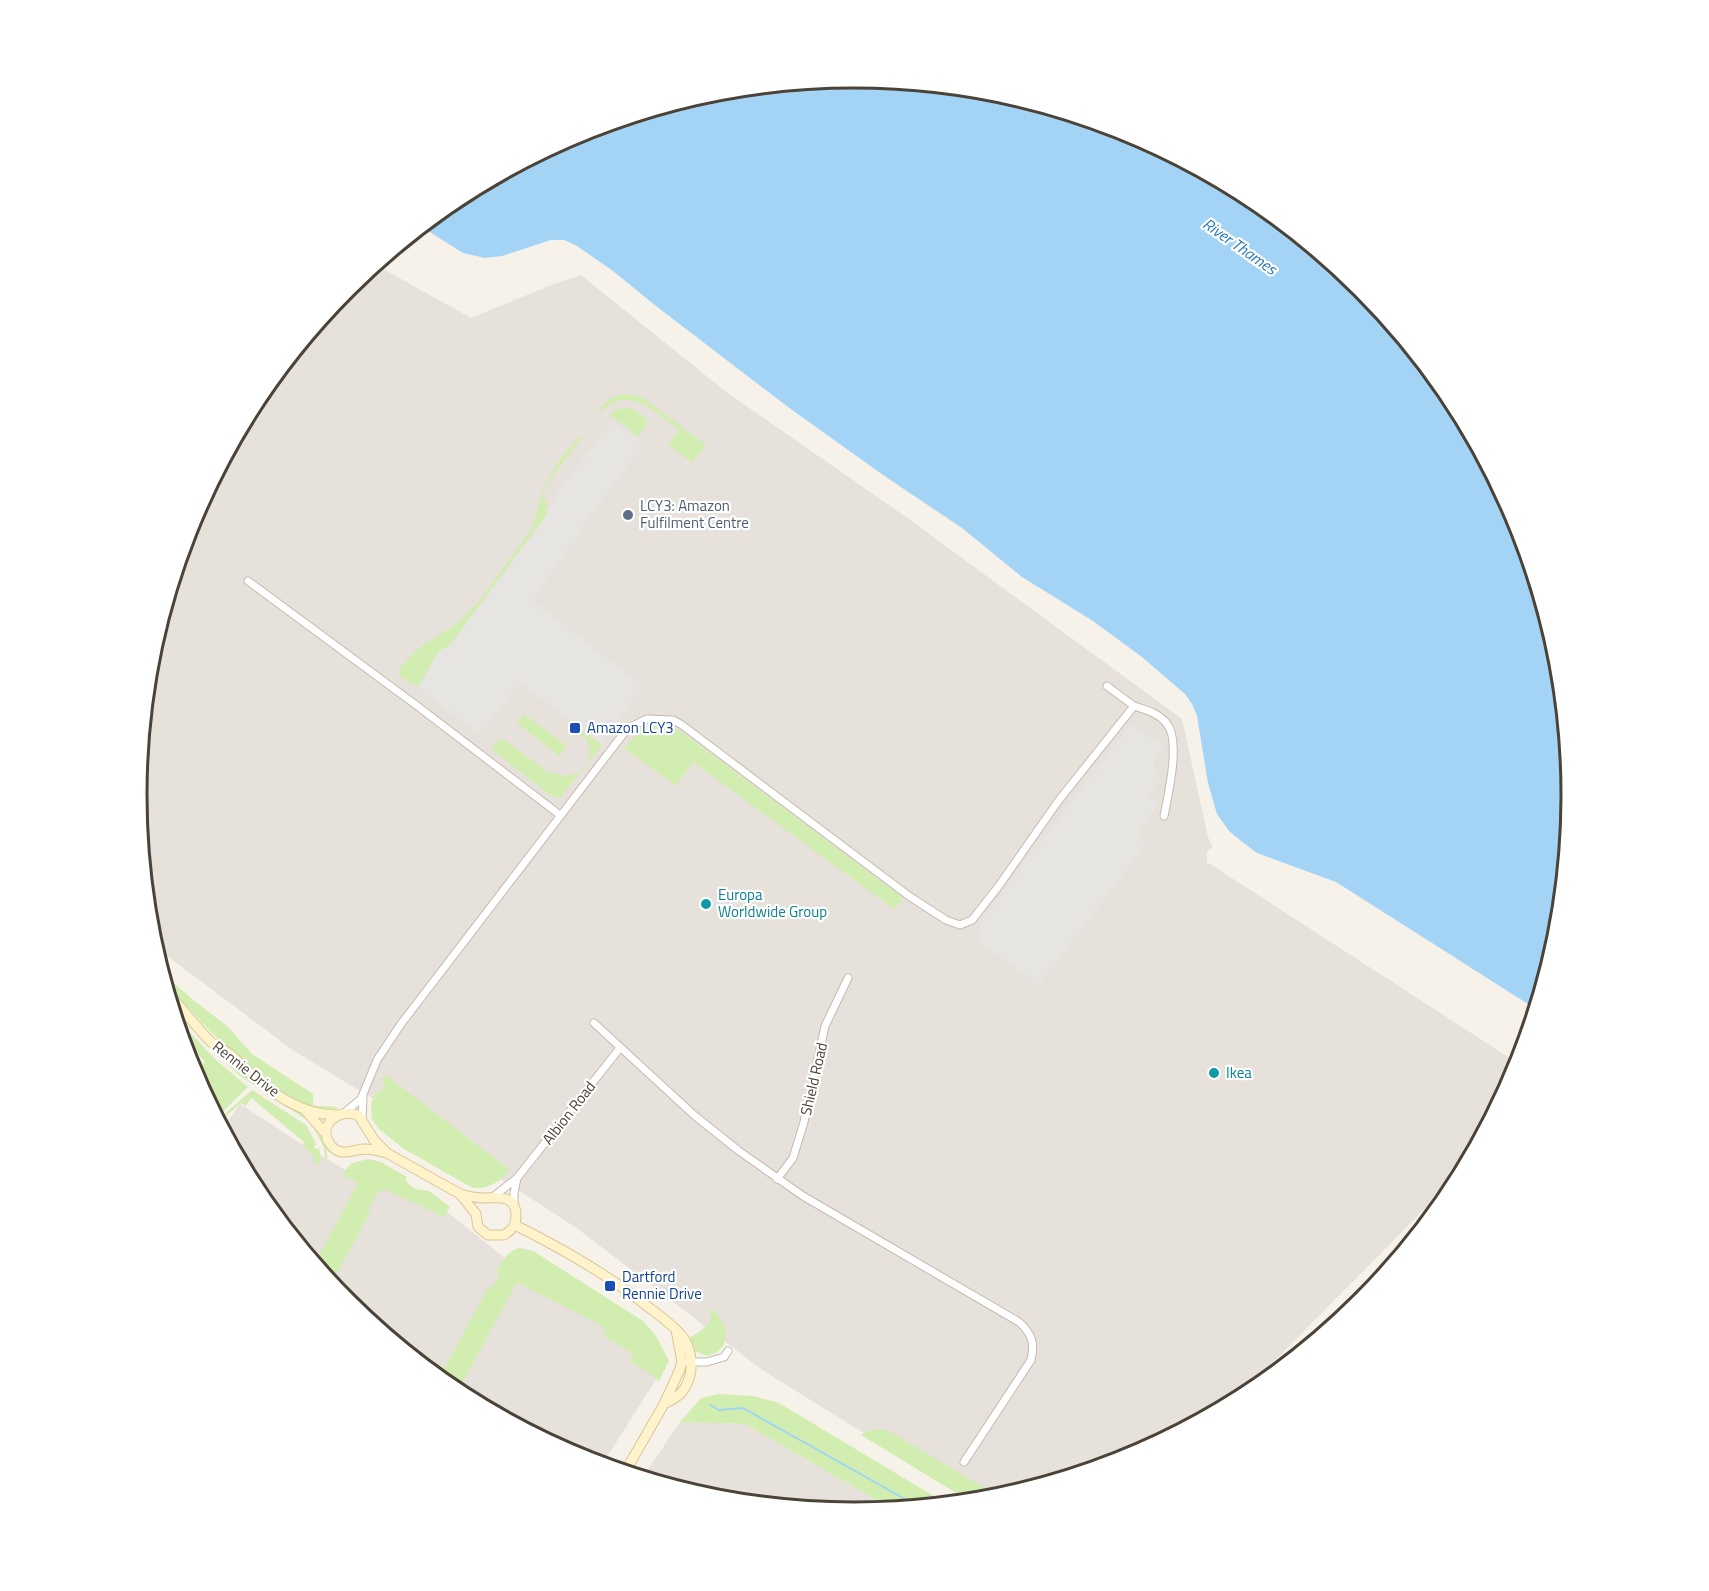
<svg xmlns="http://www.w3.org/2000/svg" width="1709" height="1591" font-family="'Titillium Web',sans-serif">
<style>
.industrial{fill:#e6e1db}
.green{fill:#d1edb0}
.parking{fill:#e7e5e2}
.water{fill:#a3d4f6}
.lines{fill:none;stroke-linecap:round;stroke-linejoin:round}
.stream{stroke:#a3d4f6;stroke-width:2}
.street-casing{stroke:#c3bbac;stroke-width:9}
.secondary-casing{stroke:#d9c797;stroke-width:11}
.street{stroke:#fff;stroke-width:7}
.secondary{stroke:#fff3cb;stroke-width:9}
.service-dot{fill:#5c6f8a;stroke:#fff;stroke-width:2}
.transit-dot{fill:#1a4fb4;stroke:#fff;stroke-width:2}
.culture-dot{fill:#0f9aa8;stroke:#fff;stroke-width:2}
.labels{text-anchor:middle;stroke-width:4.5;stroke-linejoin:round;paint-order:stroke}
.service-label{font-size:15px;fill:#4e5e75;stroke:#fff;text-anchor:start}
.transit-label{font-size:15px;fill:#164399;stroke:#fff;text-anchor:start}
.culture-label{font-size:15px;fill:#0d838f;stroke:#fff;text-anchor:start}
.street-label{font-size:15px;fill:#4b4337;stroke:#fff}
.water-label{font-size:16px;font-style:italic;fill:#267ab7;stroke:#fff}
.rim{fill:none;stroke:#4b4337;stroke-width:3}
</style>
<rect width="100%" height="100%" fill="#f6f2ea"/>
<!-- industrial -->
<path class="industrial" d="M 376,265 L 471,318 L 554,284 L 581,275 L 725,391 L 906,517 L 1182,719 L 1208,837 L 1213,847 L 1207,851 L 1207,862 L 1519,1064 L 1464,1169 L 1233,1403 L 1129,1459 L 995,1499 L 872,1438 L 762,1370 L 578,1229 L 433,1135 L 294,1051 L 154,946 L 151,935 L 137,795 L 151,655 L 192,521 L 258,397 L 347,288 Z
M 240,1104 L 306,1147 L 353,1174 L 428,1197 L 514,1265 L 667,1362 L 602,1465 L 580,1458 L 456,1392 L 347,1303 L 258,1194 L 223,1128 Z
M 680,1422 L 745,1424 L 892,1509 L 854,1513 L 714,1499 L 643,1477 Z"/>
<!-- green -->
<path class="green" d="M 623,394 L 642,397 L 706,445 L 692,463 L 668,444 L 679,430 C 657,413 627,383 601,412 L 599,409 L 612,397 Z
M 625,408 L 634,409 L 646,419 L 647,424 L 638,437 L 631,432 L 631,430 L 609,415 L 614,411 Z
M 579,436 L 581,438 L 547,484 L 543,496 L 548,505 L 546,509 L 549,511 L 450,645 L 439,651 L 418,687 L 398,675 L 401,666 L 420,647 L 459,622 L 480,600 L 531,530 L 545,485 L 558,462 Z
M 524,714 L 567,746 L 559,756 L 517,723 Z
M 657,726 L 676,729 L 686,735 L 903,898 L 894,909 L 693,762 L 676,786 L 624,748 L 641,730 Z
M 583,731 L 601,744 L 600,747 L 560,798 L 552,796 L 492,750 L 495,744 L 502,738 L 550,774 L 552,772 C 579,786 603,754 581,734 Z
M 161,968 L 168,978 L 192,999 L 227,1026 L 252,1054 L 313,1094 L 313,1105 C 320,1107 333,1105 338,1108 C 296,1121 219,1041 192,1012 C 184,1004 174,995 167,985 C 164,981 162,974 161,968 Z
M 172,1004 C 197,1031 221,1058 251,1080 C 272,1097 300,1107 317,1128 C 325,1138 328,1151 327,1162 L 325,1162 L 324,1147 L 311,1123 L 239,1075 L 214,1052 L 173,1009 Z
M 176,1018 L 217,1061 L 248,1087 L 217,1117 L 205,1096 L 207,1095 L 202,1065 L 205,1062 L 182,1037 Z
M 387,1076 L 510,1170 C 499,1182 490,1189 473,1188 L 404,1149 L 379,1129 L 372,1120 L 371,1103 L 375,1094 L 385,1088 L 381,1079 Z
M 252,1090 L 306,1125 L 317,1145 L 314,1146 L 315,1149 L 319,1148 L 321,1157 L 319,1165 L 313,1161 L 314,1156 L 303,1146 L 304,1142 L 251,1098 L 246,1106 L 241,1103 L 219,1122 L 218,1120 Z
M 368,1159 L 381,1162 L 407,1177 L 406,1181 L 415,1189 L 429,1191 L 450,1207 L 444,1217 L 384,1189 L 377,1193 L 368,1209 L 371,1211 L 331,1284 L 315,1263 L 356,1187 L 357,1182 L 342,1174 L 352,1163 Z
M 520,1248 L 533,1251 L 643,1321 L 656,1336 L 669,1361 L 659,1381 L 649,1373 L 630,1362 L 633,1353 L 605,1337 L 604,1327 L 517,1282 L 457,1393 L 439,1378 L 489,1286 L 492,1288 L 500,1274 L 496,1272 C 502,1262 507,1250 520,1248 Z
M 712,1309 C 729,1322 733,1351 707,1356 L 695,1351 L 688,1339 C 697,1333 704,1330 711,1320 L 710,1313 Z
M 718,1394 L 753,1396 L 779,1403 L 947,1504 L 892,1509 L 745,1424 L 680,1422 L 701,1398 Z
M 870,1430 L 887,1430 L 1000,1497 L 971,1502 L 861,1435 Z"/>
<!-- parking -->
<path class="parking" d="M 612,422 L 641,442 L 643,447 L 582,526 L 579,534 L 532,600 L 643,686 L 601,744 L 520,683 L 479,735 L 418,687 L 439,651 L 450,645 L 548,515 L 546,511 L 554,501 L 554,496 Z
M 1131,724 L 1164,746 L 1153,764 L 1160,779 L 1148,796 L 1158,804 L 1136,835 L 1147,843 L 1039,985 L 981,943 L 979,933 L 980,922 Z"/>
<!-- water -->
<path class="water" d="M 855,78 L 995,92 L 1129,133 L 1253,199 L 1362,288 L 1451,397 L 1518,521 L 1558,656 L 1572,796 L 1558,936 L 1536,1009 L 1336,882 L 1257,853 L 1241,841 L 1229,831 L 1217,814 L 1208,783 L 1197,716 L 1192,704 L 1185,694 L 1142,657 L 1093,621 L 1022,577 L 962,528 L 883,475 L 788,407 L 656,306 L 613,271 L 577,246 L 564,240 L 551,240 L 502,256 L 485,258 L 463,253 L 422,227 L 456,199 L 580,132 L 715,92 Z"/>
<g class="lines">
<!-- stream -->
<path class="stream" d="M 1383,1277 L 1392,1267
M 710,1405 L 719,1410 L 743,1408 L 919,1507"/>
<!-- street casing -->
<g class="street-casing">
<path id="street" d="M 248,581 L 416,705 L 560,815
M 1107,686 L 1134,706
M 594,1023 L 694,1115 L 739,1151 L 803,1196 L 1019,1322 C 1032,1334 1035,1343 1031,1360 L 964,1462
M 344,1113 L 361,1099 L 377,1060 L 401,1024 L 627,729 L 647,719 L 673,720 L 682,725 L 909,896 L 946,920 L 960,925 L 972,920 L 998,887 L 1059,800 L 1134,706 C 1146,710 1159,713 1167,724 C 1181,741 1168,795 1164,816
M 362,1120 L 363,1097
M 777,1179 L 793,1158 L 804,1122 L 825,1026 L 848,978
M 493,1197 L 517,1178 L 620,1048
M 514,1205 L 514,1193 L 517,1178
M 687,1362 L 707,1362 L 724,1357 L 728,1351"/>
</g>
<!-- secondary casing -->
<g class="secondary-casing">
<path id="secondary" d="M 169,994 C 182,1009 195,1025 208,1039 C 214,1046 224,1049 231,1055 C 260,1083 293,1115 337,1115
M 305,1110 L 326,1134
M 387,1153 C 380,1151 372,1149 364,1149 C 351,1150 340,1158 330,1144 C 316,1125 341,1106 359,1116 L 374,1140 L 387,1153 L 460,1194 L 476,1214 L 478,1227 L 488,1235 L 504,1235 C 511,1231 516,1226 516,1216 C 516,1194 498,1198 484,1198 C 476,1198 468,1196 460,1194
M 515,1225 C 561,1248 606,1273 647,1306 C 659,1315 672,1324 682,1336 C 690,1346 693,1362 690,1375 C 686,1391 679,1397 664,1404
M 625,1472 L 664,1404 L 680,1369 L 682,1362 L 676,1330"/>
</g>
<!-- street -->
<use href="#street" class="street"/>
<!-- secondary -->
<use href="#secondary" class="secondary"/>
</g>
<!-- markers -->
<circle class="service-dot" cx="628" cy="515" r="6"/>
<g class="transit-dot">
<rect x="569" y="722" width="12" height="12" rx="3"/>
<rect x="604" y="1280" width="12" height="12" rx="3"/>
</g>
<g class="culture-dot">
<circle cx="706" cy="904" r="6"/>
<circle cx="1214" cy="1073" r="6"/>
</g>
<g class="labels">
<!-- service labels -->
<g class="service-label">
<text x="640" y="511">LCY3: Amazon<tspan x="640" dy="17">Fulfilment Centre</tspan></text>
</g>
<!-- transit labels -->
<g class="transit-label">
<text x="587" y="733">Amazon LCY3</text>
<text x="622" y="1282">Dartford<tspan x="622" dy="17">Rennie Drive</tspan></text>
</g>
<!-- culture labels -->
<g class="culture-label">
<text x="718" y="900">Europa<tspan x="718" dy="17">Worldwide Group</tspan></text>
<text x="1226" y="1078">Ikea</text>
</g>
<!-- street labels -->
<g class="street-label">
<text transform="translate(246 1069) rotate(38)" y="5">Rennie Drive</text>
<text transform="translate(814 1079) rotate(-77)" y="5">Shield Road</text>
<text transform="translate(569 1113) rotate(-52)" y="5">Albion Road</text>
</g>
<!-- water labels -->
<g class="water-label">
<text transform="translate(1240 246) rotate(35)" y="6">River Thames</text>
</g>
</g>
<!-- crop -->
<path d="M0 0H1709V1591H0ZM147 795a707 707 0 1 1 1414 0a707 707 0 1 1-1414 0Z" fill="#fff" fill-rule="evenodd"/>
<path class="rim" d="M147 795a707 707 0 1 1 1414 0a707 707 0 1 1-1414 0Z"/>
</svg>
